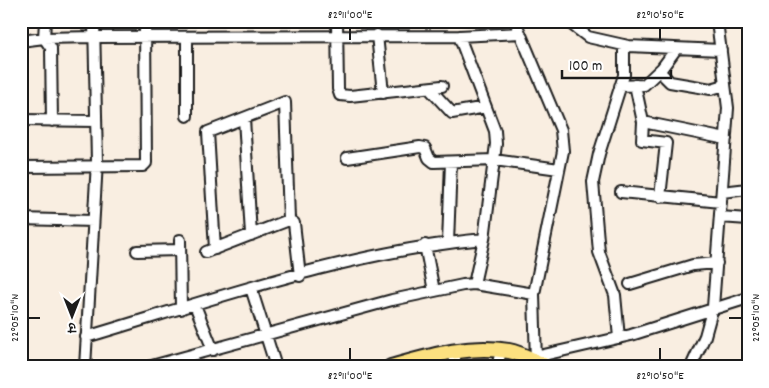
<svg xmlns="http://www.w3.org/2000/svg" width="769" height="388" font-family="Dekko,'Playpen Sans Deva',sans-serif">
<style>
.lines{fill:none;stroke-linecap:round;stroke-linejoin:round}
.minor-casing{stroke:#1c1c1c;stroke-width:14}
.highway-casing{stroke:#1c1c1c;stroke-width:18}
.minor{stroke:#fff;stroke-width:10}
.highway{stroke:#fce080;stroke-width:14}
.ticks{fill:none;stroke:#1c1c1c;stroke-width:2}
.neatline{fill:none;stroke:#1c1c1c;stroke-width:2}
.ticks-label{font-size:12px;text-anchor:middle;fill:#1c1c1c}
</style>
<rect width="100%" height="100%" fill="#f9eee1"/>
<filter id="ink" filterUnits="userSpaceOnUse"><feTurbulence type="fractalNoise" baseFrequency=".02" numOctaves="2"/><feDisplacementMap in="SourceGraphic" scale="10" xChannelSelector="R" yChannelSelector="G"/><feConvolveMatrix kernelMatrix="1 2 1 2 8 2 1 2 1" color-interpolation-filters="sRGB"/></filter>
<g filter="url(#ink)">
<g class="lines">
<!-- minor casing -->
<g class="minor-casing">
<path id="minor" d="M 45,21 L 44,38 L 51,48 L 52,121
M 337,21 L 338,89 L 340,95 L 350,96 L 442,86
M 515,21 L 561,130 L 563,151 L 534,294 L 536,362
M 567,21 L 588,37 L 628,46 L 721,50
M 377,35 L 383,93
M 459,36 L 495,131 L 496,144 L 484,239 L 474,284
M 187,37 L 187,116
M 21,41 L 44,38 L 94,37 L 459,36 L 520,33
M 659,71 L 670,82 L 711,89 L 725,85
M 635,85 L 643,122 L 726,139
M 620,86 L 644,85 L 662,68 L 676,49
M 429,88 L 452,113 L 486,107
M 244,118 L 251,235
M 21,120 L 96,121
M 643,122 L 642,140 L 666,143 L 660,197
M 347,158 L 420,147 L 425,148 L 429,158 L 434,162 L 494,160 L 559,169
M 21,167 L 143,166 L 146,163 L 145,21
M 621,192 L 721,202
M 722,192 L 748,189
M 720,217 L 748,219
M 21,219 L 93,221
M 289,220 L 294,223 L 300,276
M 180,240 L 181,309
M 448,243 L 451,162
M 425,245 L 434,291
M 137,251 L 180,250
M 206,252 L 289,220 L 285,102 L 208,132 L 215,249
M 630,284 L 693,265 L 717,263
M 251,288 L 276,367
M 195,305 L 213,350
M 86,337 C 214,299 351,251 484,239
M 619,338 L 615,295 L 599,252 L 593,182 L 599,154 L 624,75 L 624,45
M 535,357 L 631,335 L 748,298
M 85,367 L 97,162 L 94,21
M 148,367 L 392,300 L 463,285 L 474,284 L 534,294
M 454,367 L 456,350
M 497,367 L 501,351
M 691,367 L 705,336 L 713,307 L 728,108 L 717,21"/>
</g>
<!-- highway casing -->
<g class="highway-casing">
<path id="highway" d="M 391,367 C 430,356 468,344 509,351 C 521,353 536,362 548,367"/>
</g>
<!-- minor -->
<use href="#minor" class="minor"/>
<!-- highway -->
<use href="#highway" class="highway"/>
</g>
</g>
<!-- ticks -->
<path class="ticks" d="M 350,28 L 350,40M 660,28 L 660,40M 28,318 L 40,318M 729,318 L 742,318M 350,348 L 350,360M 660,348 L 660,360"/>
<!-- margin -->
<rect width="769" height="388" fill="none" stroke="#fff" stroke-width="55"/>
<!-- north arrow -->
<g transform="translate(72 316) rotate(180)" stroke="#ffffff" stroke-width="4" paint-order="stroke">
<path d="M0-4L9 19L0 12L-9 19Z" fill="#1c1c1c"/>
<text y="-8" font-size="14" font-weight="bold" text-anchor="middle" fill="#1c1c1c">उ</text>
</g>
<!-- scale -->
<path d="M562 70v8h109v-8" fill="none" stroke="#1c1c1c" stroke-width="2.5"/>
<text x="569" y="70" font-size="15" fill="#1c1c1c" stroke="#ffffff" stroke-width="4" paint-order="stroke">100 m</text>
<rect x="28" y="28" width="714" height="332" class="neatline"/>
<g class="ticks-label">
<text x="350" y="18">82°11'00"E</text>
<text x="660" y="18">82°10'50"E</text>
<text transform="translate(755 318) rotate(-90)" y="4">22°05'10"N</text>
<text transform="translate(14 318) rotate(-90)" y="4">22°05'10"N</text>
<text x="350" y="379">82°11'00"E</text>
<text x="660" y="379">82°10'50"E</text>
</g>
</svg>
